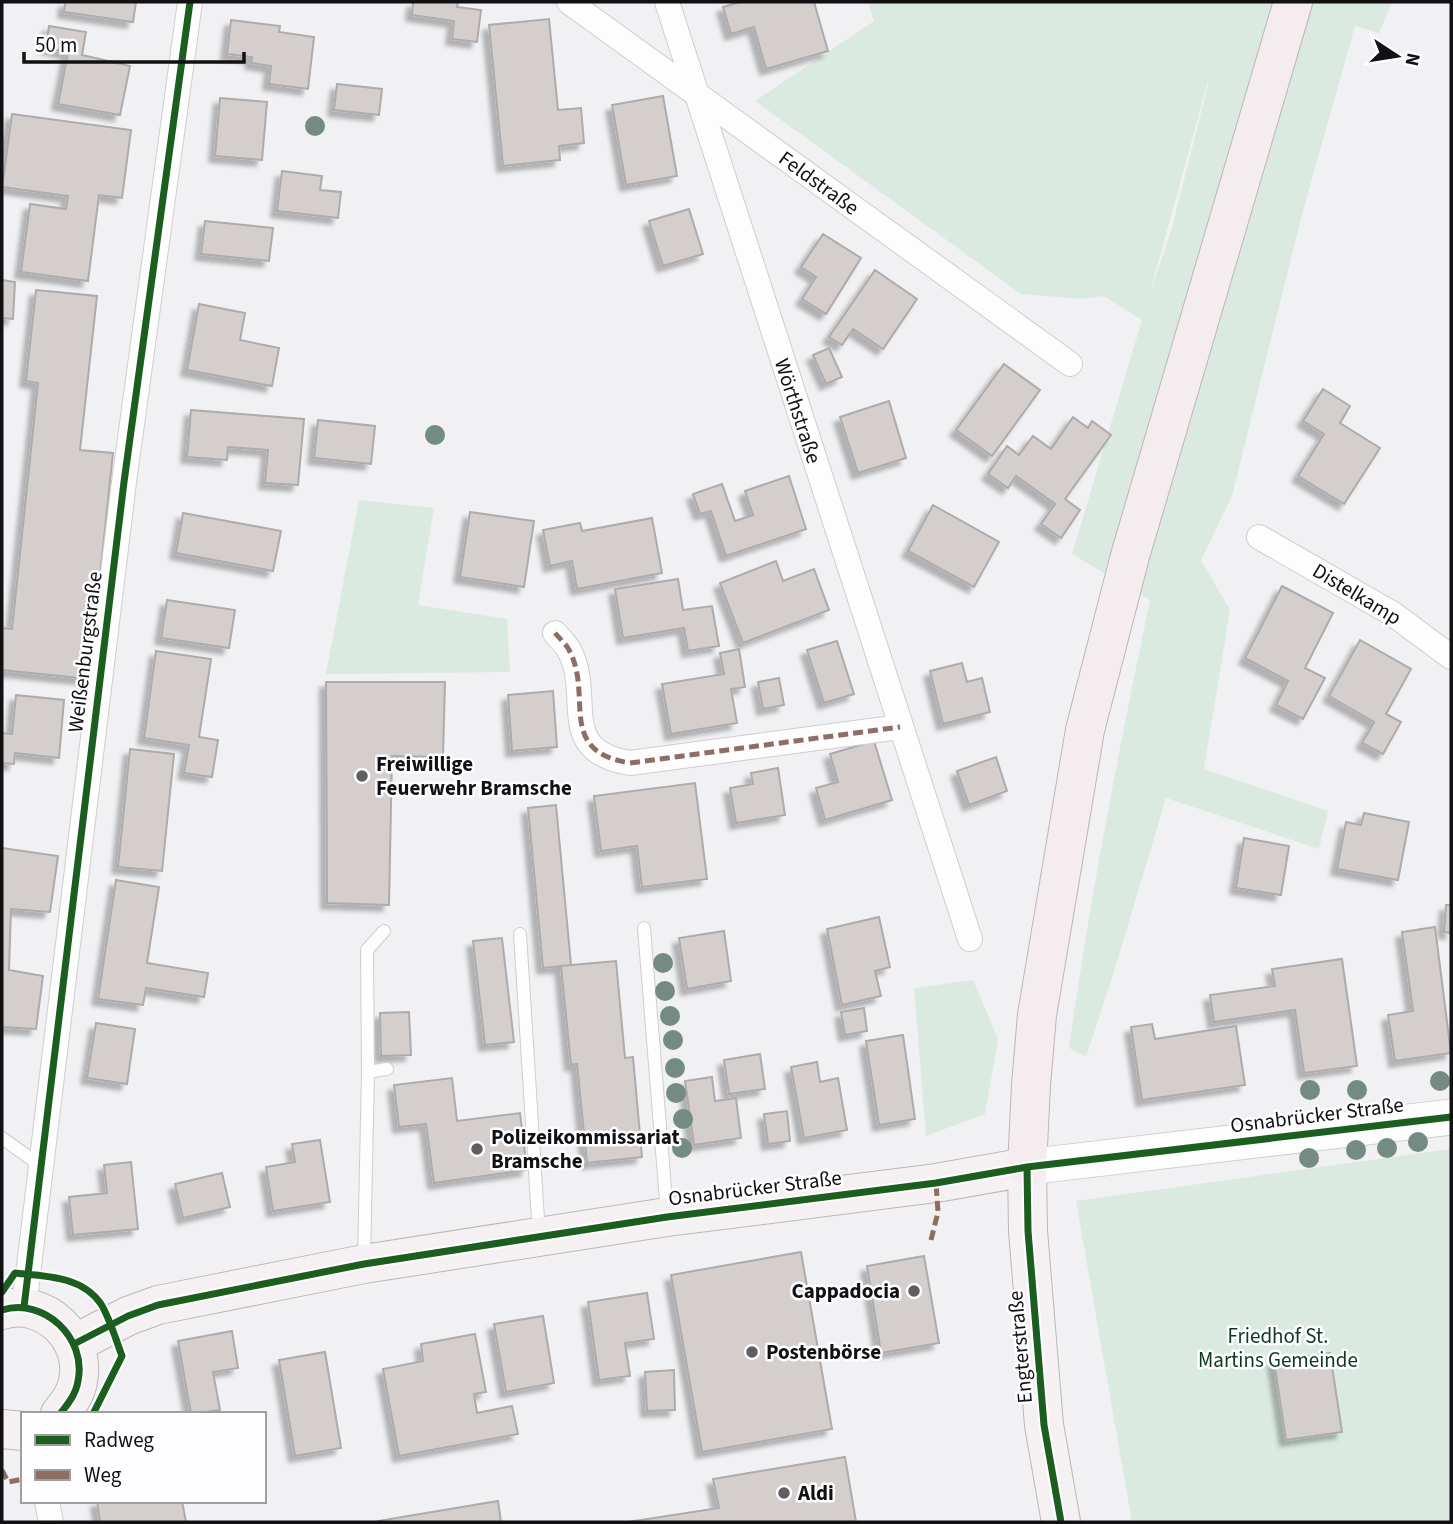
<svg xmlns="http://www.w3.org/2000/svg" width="1453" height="1524" font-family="'Source Sans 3',sans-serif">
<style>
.green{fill:#daeae1;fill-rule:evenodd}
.building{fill:#d4cecc;stroke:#adabac;stroke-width:2;filter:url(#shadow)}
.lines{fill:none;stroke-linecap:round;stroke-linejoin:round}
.service-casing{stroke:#cecdcf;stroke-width:14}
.minor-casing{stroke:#cecdcf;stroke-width:26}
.secondary-casing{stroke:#cecdcf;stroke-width:37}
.primary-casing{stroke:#bfb5b9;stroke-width:40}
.trunk-casing{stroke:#bfb5b9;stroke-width:40}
.service{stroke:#fdfdfd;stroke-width:12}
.minor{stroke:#fdfdfd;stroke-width:24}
.secondary{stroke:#fdfdfd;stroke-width:35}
.primary{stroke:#f5f1f2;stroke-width:38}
.trunk{stroke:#f4ecee;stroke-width:38}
.quiet{stroke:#8d6e63;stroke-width:5;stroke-dasharray:10 5;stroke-linecap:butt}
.cycleway-casing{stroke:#fefdff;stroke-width:11}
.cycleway{stroke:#1b5e20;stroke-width:7}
.tree{fill:#748b81}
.poi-dot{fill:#5f5e61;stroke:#fefdff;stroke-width:2.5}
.labels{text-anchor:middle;stroke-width:5;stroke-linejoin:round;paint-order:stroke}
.street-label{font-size:21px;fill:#111012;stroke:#fefdff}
.poi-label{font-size:21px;font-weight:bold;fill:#111012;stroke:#fefdff;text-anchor:start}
.park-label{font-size:21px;fill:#0e3823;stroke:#fefdff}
</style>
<defs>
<filter id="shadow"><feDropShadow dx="-6" dy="6" stdDeviation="2" flood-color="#0004"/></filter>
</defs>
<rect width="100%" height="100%" fill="#f1f0f3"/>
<!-- green -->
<path class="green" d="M 868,2 L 1392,2 L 1379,33 L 1355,26 L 1301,218 L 1232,496 L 1201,560 L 1230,610 L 1204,769 L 1328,811 L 1319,849 L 1166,798 L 1112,978 L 1086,1057 L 1069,1048 C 1090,897 1119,749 1150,600 L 1072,554 L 1142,320 L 1104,296 L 1081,299 L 1021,294 L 755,101 L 874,21 ZM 1209,81 L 1172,228 L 1150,293 L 1208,81 Z
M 359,500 L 434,508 L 418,605 L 507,619 L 510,672 L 326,674 Z
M 973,980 L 998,1039 L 985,1114 L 926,1136 L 914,988 Z
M 1451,1149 L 1451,1522 L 1132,1522 L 1076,1201 Z"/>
<!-- building -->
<path class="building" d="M 65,2 L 136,2 L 133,22 L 64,12 Z
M 413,2 L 458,2 L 457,7 L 481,10 L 477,42 L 452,39 L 454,21 L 412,15 Z
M 740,2 L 814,2 L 828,51 L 766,69 L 754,27 L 731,34 L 723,7 Z
M 549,19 L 558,110 L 581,108 L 584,143 L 559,146 L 560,160 L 503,166 L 489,25 Z
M 231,20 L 280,26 L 279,32 L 314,37 L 308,89 L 269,84 L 271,66 L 251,63 L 252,57 L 227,54 Z
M 49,26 L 86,32 L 82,55 L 130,66 L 120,115 L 58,104 L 68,53 L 46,47 Z
M 337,84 L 382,89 L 379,115 L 334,110 Z
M 663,96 L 677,176 L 626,185 L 612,105 Z
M 220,98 L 267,102 L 262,160 L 215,156 Z
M 12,114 L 131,130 L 122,198 L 99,195 L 88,281 L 21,272 L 30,204 L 66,209 L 68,196 L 2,187 Z
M 282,171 L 322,176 L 320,190 L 341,192 L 338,218 L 277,211 Z
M 689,209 L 703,254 L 663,266 L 649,221 Z
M 205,221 L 273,228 L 269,261 L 201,254 Z
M 823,234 L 861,258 L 826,314 L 802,299 L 816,277 L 801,267 Z
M 875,270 L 917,299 L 883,349 L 853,329 L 842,345 L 829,337 Z
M 2,280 L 15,282 L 13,319 L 2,318 Z
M 36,290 L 97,296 L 80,450 L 113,453 L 89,679 L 2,670 L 2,628 L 12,629 L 38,383 L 26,381 Z
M 199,304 L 245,313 L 240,340 L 279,348 L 272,386 L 187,370 Z
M 829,348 L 842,377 L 826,384 L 813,355 Z
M 1004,364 L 1040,390 L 992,456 L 956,430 Z
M 1323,389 L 1350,406 L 1340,423 L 1380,448 L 1344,504 L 1298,476 L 1324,434 L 1303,421 Z
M 889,401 L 906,458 L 858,473 L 840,417 Z
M 191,410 L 304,419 L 298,485 L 265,483 L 268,450 L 228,447 L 227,460 L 187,457 Z
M 1073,417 L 1088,428 L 1092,421 L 1111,435 L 1065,499 L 1080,510 L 1061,538 L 1041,524 L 1055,504 L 1016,476 L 1008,488 L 988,474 L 1007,446 L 1019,455 L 1033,436 L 1051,449 Z
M 318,420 L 375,426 L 371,464 L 314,458 Z
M 789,476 L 806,529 L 726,556 L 711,511 L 700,514 L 693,494 L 722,484 L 735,521 L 753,515 L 745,491 Z
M 933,505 L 999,542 L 974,587 L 908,551 Z
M 470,512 L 534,521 L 524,587 L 460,577 Z
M 183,513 L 281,531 L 273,571 L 176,553 Z
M 652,518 L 662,573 L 577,589 L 572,561 L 550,566 L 543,530 L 580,523 L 582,531 Z
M 776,561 L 783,581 L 814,569 L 829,610 L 743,643 L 720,583 Z
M 678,579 L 683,610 L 712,606 L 719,646 L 688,651 L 684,628 L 623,638 L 615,589 Z
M 1282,586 L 1333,613 L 1305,668 L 1325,678 L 1303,719 L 1276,705 L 1288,681 L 1245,658 Z
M 167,600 L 235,610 L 229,648 L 161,638 Z
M 1360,640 L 1411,669 L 1386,714 L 1401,722 L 1383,754 L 1362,743 L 1374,722 L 1329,696 Z
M 837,641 L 854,694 L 824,703 L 807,650 Z
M 739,649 L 745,687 L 731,689 L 737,723 L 671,734 L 662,684 L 724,674 L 720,653 Z
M 156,651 L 211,659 L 199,737 L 218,740 L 212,777 L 184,773 L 189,745 L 144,738 Z
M 962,663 L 967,682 L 982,678 L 990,712 L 943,724 L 930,671 Z
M 779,678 L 784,705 L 763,709 L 758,682 Z
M 326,682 L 445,682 L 443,757 L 392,756 L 389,905 L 327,903 Z
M 553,691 L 557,747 L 512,751 L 508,695 Z
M 16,695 L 64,700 L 59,758 L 15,753 L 14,764 L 2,763 L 2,733 L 12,734 Z
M 874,741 L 892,800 L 825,820 L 816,788 L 838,782 L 830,754 Z
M 130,749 L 174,754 L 162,871 L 118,867 Z
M 996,757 L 1007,791 L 969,805 L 957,771 Z
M 778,768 L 785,815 L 736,823 L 730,788 L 753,784 L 751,773 Z
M 695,783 L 707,879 L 642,887 L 637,846 L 601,851 L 594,796 Z
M 556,805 L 571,965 L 543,968 L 528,808 Z
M 1364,813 L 1409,822 L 1398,880 L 1337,869 L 1346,822 L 1361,825 Z
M 1244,838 L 1289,846 L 1281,895 L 1236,888 Z
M 2,848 L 58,856 L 50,912 L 11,909 L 9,970 L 43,976 L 36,1029 L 2,1027 Z
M 116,880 L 159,887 L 147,963 L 208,973 L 204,997 L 146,988 L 143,1005 L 98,999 Z
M 1446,905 L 1451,905 L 1451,933 L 1444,932 Z
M 879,917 L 890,967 L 875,971 L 881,996 L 842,1005 L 827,929 Z
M 1435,927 L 1451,1053 L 1395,1061 L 1388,1015 L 1413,1011 L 1402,932 Z
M 724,931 L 731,981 L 687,989 L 679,938 Z
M 502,938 L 514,1042 L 485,1045 L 473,941 Z
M 1342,959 L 1357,1066 L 1304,1073 L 1295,1010 L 1214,1022 L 1210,995 L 1275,986 L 1272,969 Z
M 616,961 L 625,1058 L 633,1057 L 642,1157 L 587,1163 L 577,1064 L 571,1065 L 561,966 Z
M 864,1008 L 867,1031 L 845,1035 L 841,1012 Z
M 409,1012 L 411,1055 L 381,1056 L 380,1013 Z
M 96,1023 L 135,1029 L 127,1084 L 87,1078 Z
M 1152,1024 L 1155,1039 L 1236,1026 L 1245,1085 L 1142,1100 L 1131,1027 Z
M 903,1035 L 915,1119 L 879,1125 L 866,1041 Z
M 760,1054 L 765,1089 L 729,1094 L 724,1060 Z
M 817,1062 L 820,1082 L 838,1078 L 847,1130 L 804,1138 L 791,1067 Z
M 712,1077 L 715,1101 L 736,1098 L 741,1138 L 694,1145 L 685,1081 Z
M 452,1078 L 457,1121 L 520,1113 L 527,1170 L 434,1183 L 426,1124 L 399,1127 L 394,1085 Z
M 787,1111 L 790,1141 L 768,1144 L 764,1114 Z
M 320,1140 L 330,1202 L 273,1211 L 266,1167 L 295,1162 L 292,1144 Z
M 131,1162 L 138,1229 L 73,1235 L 69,1197 L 107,1193 L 104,1165 Z
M 222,1173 L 230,1207 L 183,1218 L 175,1184 Z
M 801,1252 L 832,1429 L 702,1452 L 671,1275 Z
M 924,1256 L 939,1343 L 881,1353 L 867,1266 Z
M 647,1293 L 654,1339 L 625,1343 L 630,1376 L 599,1380 L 588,1302 Z
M 543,1316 L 554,1383 L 506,1392 L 494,1324 Z
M 232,1331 L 238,1368 L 213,1372 L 220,1410 L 191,1414 L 178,1341 Z
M 475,1334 L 486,1392 L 474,1394 L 477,1413 L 512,1406 L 518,1434 L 399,1456 L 383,1369 L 423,1361 L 421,1344 Z
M 325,1352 L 341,1448 L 295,1456 L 279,1360 Z
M 1330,1353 L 1342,1432 L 1286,1440 L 1274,1361 Z
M 674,1370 L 675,1410 L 647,1411 L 645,1372 Z
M 845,1457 L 856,1522 L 628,1522 L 719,1508 L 713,1479 Z
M 97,1501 L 182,1501 L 186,1522 L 100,1522 Z
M 498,1501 L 501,1522 L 378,1522 L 378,1521 Z"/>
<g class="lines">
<!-- service casing -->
<g class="service-casing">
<path id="service" d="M 644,928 L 667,1213
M 520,934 L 539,1235
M 368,1072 L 387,1069
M 2,1138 L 41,1166
M 364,1259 L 368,1072 L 367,950 L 384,931"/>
</g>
<!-- minor casing -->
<g class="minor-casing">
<path id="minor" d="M 569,2 L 1070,364
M 667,2 L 970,939
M 1259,537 L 1393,614 L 1451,657
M 555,633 C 559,638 566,644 569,650 C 594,696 555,751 630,763 L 900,727
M 24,1307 L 124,482 L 190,2
M 47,1501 L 51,1522"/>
</g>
<!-- secondary casing -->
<g class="secondary-casing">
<path id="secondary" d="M 1027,1167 L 1451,1117"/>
</g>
<!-- primary casing -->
<g class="primary-casing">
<path id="primary" d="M 2,1310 C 44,1297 87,1338 78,1381 C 76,1394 68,1404 60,1414
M 74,1344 L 128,1316 L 158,1305 L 364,1264 L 667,1217 L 936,1183 L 1027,1167 L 1028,1231 L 1044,1425 L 1061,1522
M 2,1429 L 23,1431"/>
</g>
<!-- trunk casing -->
<g class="trunk-casing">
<path id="trunk" d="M 1027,1167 L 1031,1085 L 1037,1015 L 1085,730 L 1130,556 L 1293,2"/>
</g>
<!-- service -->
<use href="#service" class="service"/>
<!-- minor -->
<use href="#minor" class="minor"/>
<!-- secondary -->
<use href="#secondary" class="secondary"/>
<!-- primary -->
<use href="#primary" class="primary"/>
<!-- trunk -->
<use href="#trunk" class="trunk"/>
<!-- quiet -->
<path class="quiet" d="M 555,633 C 559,638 566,644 569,650 C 594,696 555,751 630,763 L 900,727
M 931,1240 L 938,1212 L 936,1183
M 2,1470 L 8,1482 L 23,1479"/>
<!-- cycleway casing -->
<g class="cycleway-casing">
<path id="cycleway" d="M 1027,1167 L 1028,1231 L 1044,1425 L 1061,1522
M 2,1292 L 15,1273 C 45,1276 82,1276 101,1304 C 110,1319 116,1340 122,1356 L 93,1414
M 24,1307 L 124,482 L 190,2
M 2,1310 C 44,1297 87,1338 78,1381 C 76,1394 68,1404 60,1414
M 74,1344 L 128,1316 L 158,1305 L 364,1264 L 667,1217 L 936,1183 L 1027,1167 L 1451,1117"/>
</g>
<!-- cycleway -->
<use href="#cycleway" class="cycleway"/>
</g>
<!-- trees -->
<g class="tree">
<circle cx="315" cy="126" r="10"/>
<circle cx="435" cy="435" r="10"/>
<circle cx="663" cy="963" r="10"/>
<circle cx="665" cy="991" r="10"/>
<circle cx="670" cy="1016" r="10"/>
<circle cx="673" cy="1040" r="10"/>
<circle cx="675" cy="1068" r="10"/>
<circle cx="1440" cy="1081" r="10"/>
<circle cx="1310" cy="1090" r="10"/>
<circle cx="1357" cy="1090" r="10"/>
<circle cx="676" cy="1093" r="10"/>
<circle cx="683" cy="1119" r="10"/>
<circle cx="1418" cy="1142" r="10"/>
<circle cx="682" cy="1148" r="10"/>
<circle cx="1387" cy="1148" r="10"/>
<circle cx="1356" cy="1150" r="10"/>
<circle cx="1309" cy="1158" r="10"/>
</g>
<!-- markers -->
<g class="poi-dot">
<circle cx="362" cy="776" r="7"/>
<circle cx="477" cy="1149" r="7"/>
<circle cx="914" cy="1291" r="7"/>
<circle cx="752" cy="1352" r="7"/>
<circle cx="784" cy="1493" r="7"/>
</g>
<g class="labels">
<!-- street labels -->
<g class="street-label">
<text transform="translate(819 183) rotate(36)" y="7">Feldstraße</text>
<text transform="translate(798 411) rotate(72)" y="7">Wörthstraße</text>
<text transform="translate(1357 594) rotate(31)" y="7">Distelkamp</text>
<text transform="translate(85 652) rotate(-83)" y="7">Weißenburgstraße</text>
<text transform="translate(1317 1115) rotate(-7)" y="7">Osnabrücker Straße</text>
<text transform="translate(755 1188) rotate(-7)" y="7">Osnabrücker Straße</text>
<text transform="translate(1020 1347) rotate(-95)" y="7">Engterstraße</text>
</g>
<!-- poi labels -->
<g class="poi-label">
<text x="376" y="771">Freiwillige<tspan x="376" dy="24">Feuerwehr Bramsche</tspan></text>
<text x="491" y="1144">Polizeikommissariat<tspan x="491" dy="24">Bramsche</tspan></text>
<text x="900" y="1298" text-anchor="end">Cappadocia</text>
<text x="766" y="1359">Postenbörse</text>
<text x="798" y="1500">Aldi</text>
</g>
<!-- park labels -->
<g class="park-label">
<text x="1278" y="1343">Friedhof St.<tspan x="1278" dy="24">Martins Gemeinde</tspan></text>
</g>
</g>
<!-- border -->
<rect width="1453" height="1524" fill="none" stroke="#111012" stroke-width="7"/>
<!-- legend -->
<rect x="21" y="1412" width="245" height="91" fill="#fefdff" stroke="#9f9ea0" stroke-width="2"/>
<rect x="35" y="1435" width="35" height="10" fill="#1b5e20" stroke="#9f9ea0" stroke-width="2"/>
<text x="84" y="1447" font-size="21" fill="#111012">Radweg</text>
<rect x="35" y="1470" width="35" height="10" fill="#8d6e63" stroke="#9f9ea0" stroke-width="2"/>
<text x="84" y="1482" font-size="21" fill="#111012">Weg</text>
<!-- north arrow -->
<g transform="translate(1397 56) rotate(102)" stroke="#fefdff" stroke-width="5" paint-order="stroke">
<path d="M0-5L12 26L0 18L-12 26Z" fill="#111012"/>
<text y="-10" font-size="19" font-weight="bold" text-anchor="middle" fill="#111012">N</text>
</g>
<!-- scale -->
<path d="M24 52v10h220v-10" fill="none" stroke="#111012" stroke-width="3.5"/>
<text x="35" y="52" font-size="21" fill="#111012" stroke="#fefdff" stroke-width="5" paint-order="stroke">50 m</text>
</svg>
